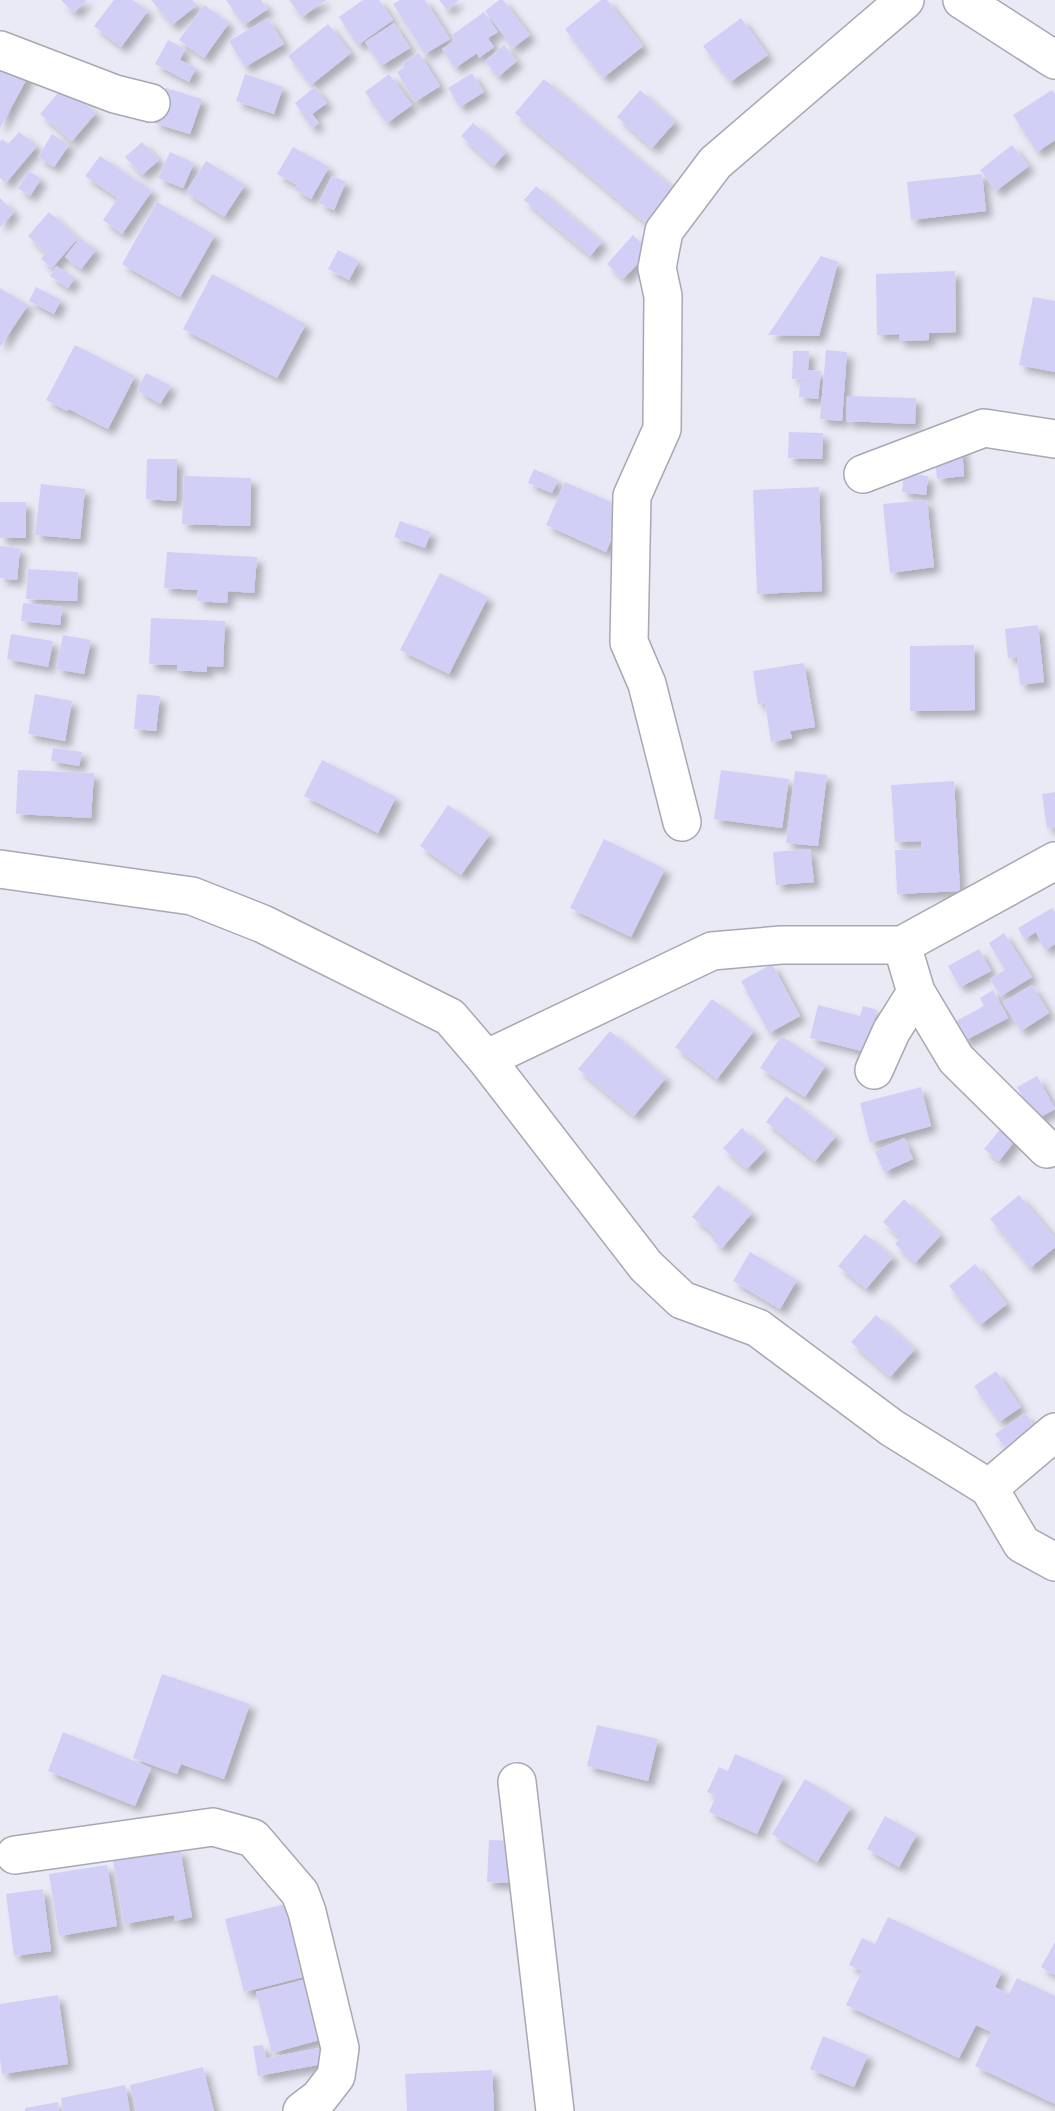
<svg xmlns="http://www.w3.org/2000/svg" width="1055" height="2111" font-family="Lora,serif">
<style>
.building{fill:#d2cff6;filter:url(#shadow)}
.lines{fill:none;stroke-linecap:round;stroke-linejoin:round}
.minor-casing{stroke:#a8a8b3;stroke-width:40}
.minor{stroke:#fff;stroke-width:37}
</style>
<defs>
<filter id="shadow"><feDropShadow dx="6" dy="6" stdDeviation="3.5" flood-color="#0004"/></filter>
</defs>
<rect width="100%" height="100%" fill="#eaeaf6"/>
<!-- building -->
<path class="building" d="M 61,0 L 87,0 L 74,13 Z
M 114,0 L 133,0 L 148,11 L 121,47 L 94,26 Z
M 151,0 L 192,0 L 197,5 L 172,25 Z
M 226,0 L 261,0 L 268,9 L 244,25 Z
M 289,0 L 326,0 L 302,17 Z
M 363,0 L 379,0 L 393,20 L 358,45 L 339,17 Z
M 400,0 L 425,0 L 450,39 L 425,54 L 393,4 Z
M 439,0 L 459,0 L 447,10 Z
M 499,0 L 503,0 L 530,35 L 513,48 L 485,11 Z
M 601,0 L 607,0 L 643,46 L 603,78 L 565,29 Z
M 204,5 L 229,23 L 204,58 L 179,40 Z
M 484,12 L 498,32 L 488,38 L 494,47 L 479,58 L 477,53 L 455,68 L 442,49 L 455,40 L 452,35 Z
M 268,18 L 284,44 L 245,67 L 229,41 Z
M 741,18 L 768,55 L 730,82 L 703,46 Z
M 394,23 L 410,48 L 381,66 L 365,42 Z
M 328,24 L 351,53 L 311,85 L 288,56 Z
M 168,40 L 185,49 L 180,60 L 196,68 L 189,82 L 155,64 Z
M 504,45 L 517,61 L 498,77 L 485,61 Z
M 419,53 L 440,86 L 415,102 L 397,72 L 404,67 L 402,63 Z
M 0,59 L 29,75 L 0,128 Z
M 472,73 L 484,92 L 460,107 L 448,88 Z
M 245,74 L 283,87 L 274,114 L 236,101 Z
M 389,74 L 412,105 L 387,123 L 365,92 Z
M 544,79 L 677,191 L 648,225 L 515,113 Z
M 64,86 L 96,113 L 72,141 L 40,114 Z
M 315,87 L 327,103 L 312,114 L 319,123 L 312,128 L 295,103 Z
M 166,88 L 202,99 L 190,134 L 154,123 Z
M 640,90 L 675,122 L 652,148 L 617,117 Z
M 1052,90 L 1055,94 L 1055,140 L 1037,152 L 1013,115 Z
M 473,123 L 506,152 L 494,166 L 461,136 Z
M 19,132 L 37,146 L 6,183 L 0,178 L 0,142 L 2,139 L 8,144 Z
M 52,134 L 69,145 L 54,167 L 38,157 Z
M 142,142 L 159,160 L 142,175 L 125,157 Z
M 1012,145 L 1029,166 L 996,191 L 980,170 Z
M 293,147 L 329,167 L 311,199 L 295,190 L 297,185 L 277,174 Z
M 170,152 L 194,163 L 183,188 L 158,178 Z
M 100,156 L 152,191 L 122,234 L 103,220 L 118,198 L 85,176 Z
M 206,161 L 245,185 L 224,217 L 186,192 Z
M 29,171 L 41,179 L 30,196 L 18,188 Z
M 982,174 L 986,211 L 911,220 L 907,182 Z
M 332,176 L 346,182 L 334,210 L 319,203 Z
M 536,186 L 602,242 L 590,256 L 524,200 Z
M 0,198 L 14,212 L 0,227 Z
M 157,202 L 215,235 L 180,297 L 122,264 Z
M 49,212 L 78,238 L 52,268 L 41,259 L 46,253 L 28,236 Z
M 633,235 L 650,251 L 623,279 L 607,264 Z
M 80,238 L 96,250 L 81,269 L 65,257 Z
M 338,250 L 359,261 L 349,280 L 328,269 Z
M 821,256 L 838,262 L 819,336 L 768,335 Z
M 56,266 L 75,278 L 68,288 L 50,276 Z
M 955,271 L 956,332 L 929,333 L 929,340 L 899,341 L 899,334 L 877,335 L 876,274 Z
M 212,274 L 306,324 L 277,378 L 183,329 Z
M 36,287 L 61,300 L 54,314 L 29,301 Z
M 0,288 L 28,305 L 0,347 Z
M 1033,297 L 1055,301 L 1055,372 L 1019,365 Z
M 75,345 L 135,376 L 108,429 L 69,409 L 67,411 L 46,400 Z
M 826,350 L 847,352 L 842,421 L 820,419 Z
M 793,351 L 809,351 L 808,370 L 821,371 L 818,399 L 799,397 L 800,381 L 808,380 L 792,379 Z
M 146,373 L 171,386 L 160,404 L 137,390 Z
M 847,396 L 916,398 L 915,424 L 846,421 Z
M 789,432 L 823,433 L 822,459 L 788,458 Z
M 962,448 L 964,476 L 937,479 L 934,451 Z
M 147,459 L 177,459 L 176,501 L 146,499 Z
M 534,469 L 558,480 L 552,493 L 528,483 Z
M 904,473 L 928,476 L 926,495 L 902,492 Z
M 184,476 L 251,478 L 250,526 L 182,524 Z
M 565,482 L 625,508 L 606,552 L 546,525 Z
M 41,484 L 85,489 L 80,539 L 35,535 Z
M 819,487 L 822,591 L 757,594 L 753,490 Z
M 927,500 L 934,567 L 890,573 L 883,504 Z
M 0,502 L 26,502 L 26,538 L 0,538 Z
M 400,521 L 431,532 L 425,548 L 394,537 Z
M 0,546 L 20,548 L 17,580 L 0,578 Z
M 167,552 L 257,557 L 254,593 L 228,591 L 227,603 L 197,601 L 198,590 L 164,588 Z
M 28,569 L 78,572 L 77,601 L 26,599 Z
M 440,573 L 488,597 L 449,674 L 400,650 Z
M 23,603 L 62,607 L 60,625 L 21,621 Z
M 151,618 L 225,621 L 223,667 L 207,666 L 207,672 L 177,670 L 177,665 L 149,664 Z
M 1038,625 L 1044,682 L 1020,685 L 1017,657 L 1008,658 L 1005,629 Z
M 11,634 L 53,641 L 48,667 L 7,659 Z
M 63,635 L 91,640 L 84,674 L 56,669 Z
M 974,645 L 975,710 L 910,711 L 910,646 Z
M 804,663 L 815,727 L 790,731 L 792,738 L 771,742 L 765,703 L 758,704 L 753,671 Z
M 35,694 L 72,701 L 65,741 L 28,734 Z
M 137,694 L 160,696 L 156,731 L 134,729 Z
M 53,748 L 82,752 L 79,766 L 51,761 Z
M 322,760 L 396,797 L 378,833 L 304,796 Z
M 18,770 L 94,773 L 91,818 L 16,814 Z
M 721,770 L 789,779 L 782,828 L 714,819 Z
M 795,771 L 827,775 L 818,846 L 786,843 Z
M 954,781 L 960,891 L 897,894 L 895,850 L 922,849 L 921,841 L 895,842 L 891,785 Z
M 1055,792 L 1055,827 L 1047,828 L 1042,794 Z
M 448,805 L 490,834 L 461,875 L 420,846 Z
M 604,839 L 665,869 L 631,937 L 570,908 Z
M 810,849 L 814,882 L 776,885 L 773,852 Z
M 1052,908 L 1055,912 L 1055,944 L 1045,950 L 1036,932 L 1024,939 L 1018,928 Z
M 1004,933 L 1032,977 L 1001,996 L 990,979 L 1005,970 L 989,943 Z
M 979,949 L 991,971 L 960,987 L 948,966 Z
M 772,964 L 800,1016 L 769,1033 L 741,981 Z
M 1032,985 L 1049,1013 L 1021,1031 L 1003,1002 Z
M 993,990 L 1008,1018 L 964,1041 L 954,1022 L 984,1006 L 980,998 Z
M 712,999 L 754,1031 L 717,1079 L 675,1047 Z
M 818,1005 L 860,1016 L 863,1006 L 877,1010 L 866,1052 L 810,1038 Z
M 610,1031 L 666,1078 L 634,1116 L 578,1069 Z
M 781,1036 L 826,1065 L 805,1097 L 760,1068 Z
M 1037,1076 L 1055,1109 L 1035,1120 L 1017,1087 Z
M 921,1087 L 931,1126 L 870,1143 L 860,1103 Z
M 786,1096 L 836,1136 L 815,1161 L 766,1122 Z
M 1002,1127 L 1017,1138 L 999,1161 L 984,1149 Z
M 742,1128 L 765,1150 L 747,1169 L 723,1148 Z
M 904,1138 L 913,1159 L 884,1172 L 875,1152 Z
M 718,1185 L 752,1213 L 722,1248 L 712,1240 L 716,1236 L 692,1217 Z
M 1019,1195 L 1055,1238 L 1055,1247 L 1030,1268 L 990,1219 Z
M 904,1199 L 941,1235 L 915,1263 L 895,1244 L 900,1238 L 883,1222 Z
M 865,1234 L 893,1257 L 866,1289 L 838,1266 Z
M 750,1252 L 797,1280 L 780,1309 L 733,1281 Z
M 975,1264 L 1007,1304 L 980,1325 L 949,1286 Z
M 876,1315 L 915,1349 L 890,1377 L 851,1342 Z
M 996,1371 L 1021,1407 L 999,1422 L 974,1386 Z
M 1025,1413 L 1039,1433 L 1009,1453 L 995,1434 Z
M 162,1674 L 250,1704 L 224,1779 L 181,1764 L 177,1774 L 133,1758 Z
M 597,1725 L 658,1739 L 648,1781 L 587,1766 Z
M 63,1732 L 151,1768 L 135,1806 L 48,1771 Z
M 735,1754 L 784,1776 L 757,1834 L 709,1812 L 716,1796 L 707,1792 L 719,1767 L 728,1771 Z
M 805,1779 L 851,1807 L 817,1862 L 772,1834 Z
M 885,1816 L 917,1834 L 899,1867 L 867,1849 Z
M 489,1840 L 512,1841 L 510,1883 L 487,1882 Z
M 180,1849 L 192,1917 L 175,1921 L 174,1915 L 124,1924 L 113,1861 Z
M 107,1865 L 117,1926 L 59,1936 L 49,1874 Z
M 43,1889 L 51,1951 L 14,1956 L 6,1894 Z
M 285,1904 L 288,1917 L 304,1913 L 319,1973 L 244,1992 L 225,1919 Z
M 888,1917 L 1002,1971 L 995,1987 L 1009,1994 L 1017,1978 L 1055,1996 L 1055,2104 L 975,2066 L 991,2032 L 976,2025 L 959,2058 L 846,2005 L 862,1971 L 849,1965 L 862,1938 L 875,1944 Z
M 1055,1942 L 1055,1975 L 1041,1967 Z
M 318,1976 L 334,2036 L 272,2053 L 256,1992 Z
M 58,1995 L 68,2064 L 2,2074 L 0,2059 L 0,2004 Z
M 823,2036 L 868,2055 L 854,2087 L 810,2069 Z
M 263,2045 L 266,2058 L 320,2048 L 323,2064 L 258,2076 L 253,2046 Z
M 203,2067 L 214,2111 L 136,2111 L 130,2085 Z
M 492,2070 L 494,2111 L 407,2111 L 405,2074 Z
M 125,2085 L 130,2111 L 63,2111 L 61,2098 Z
M 58,2102 L 59,2111 L 25,2111 L 25,2108 Z"/>
<g class="lines">
<!-- minor casing -->
<g class="minor-casing">
<path id="minor" d="M 962,0 L 1055,60
M 0,50 L 115,94 L 151,103
M 863,474 L 984,428 L 1055,439
M 682,822 L 647,684 L 629,642 L 632,496 L 662,429 L 663,296 L 657,268 L 664,231 L 715,163 L 905,0
M 0,869 L 192,896 L 263,924 L 450,1017 L 486,1059 L 712,951 L 781,945 L 902,945 L 1055,861
M 902,945 L 916,992 L 956,1059 L 1047,1149
M 486,1059 L 646,1266 L 682,1300 L 758,1328 L 892,1428 L 989,1488 L 1022,1544 L 1055,1562
M 874,1070 L 891,1032 L 916,992
M 989,1488 L 1055,1432
M 517,1782 L 555,2111
M 15,1855 L 213,1827 L 253,1838 L 300,1893 L 307,1912 L 340,2048 L 336,2076 L 319,2098 L 302,2111"/>
</g>
<!-- minor -->
<use href="#minor" class="minor"/>
</g>
</svg>
